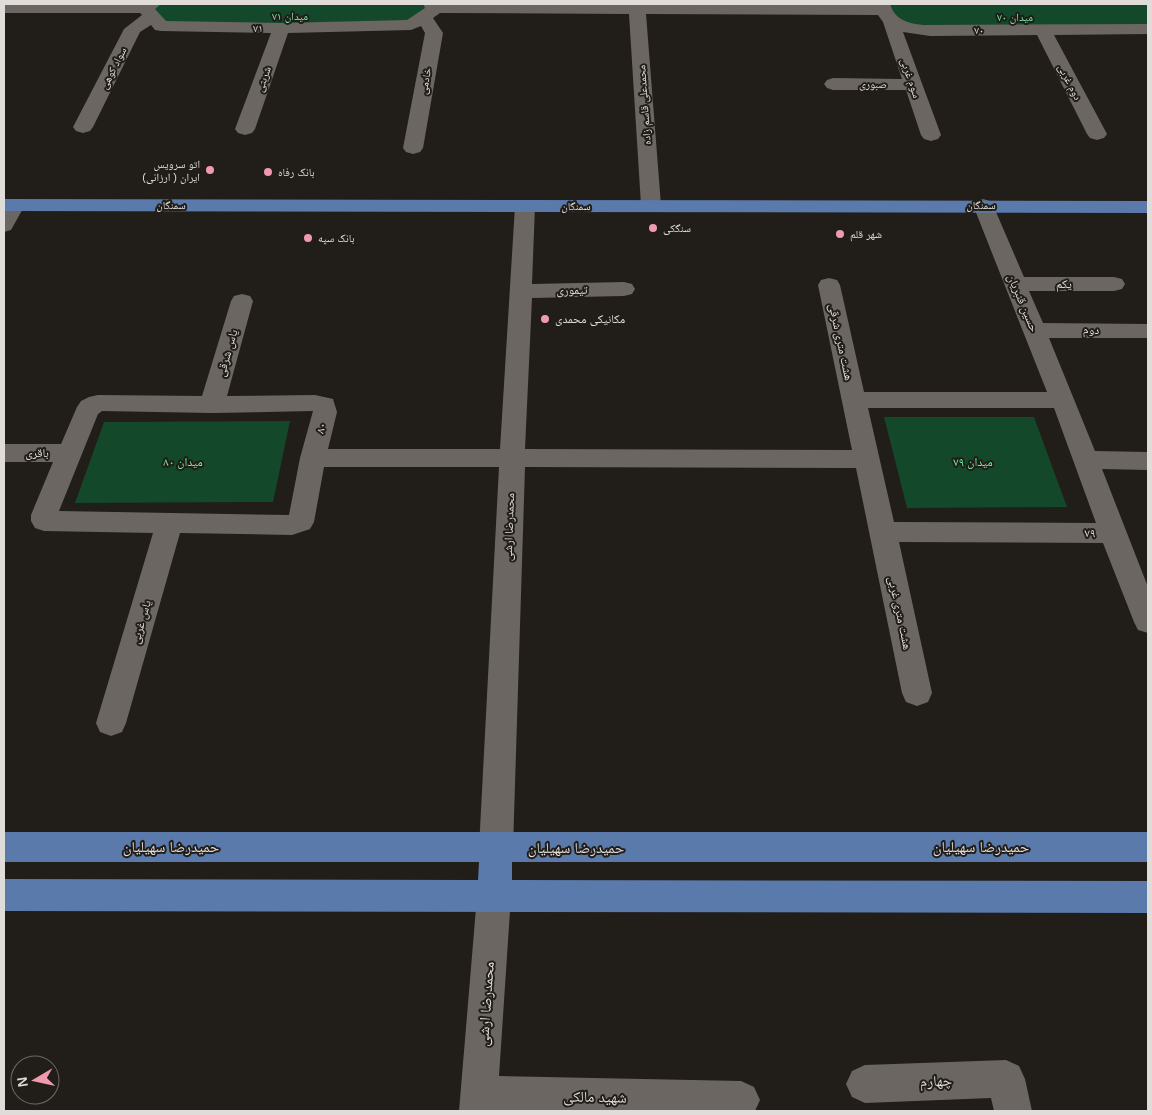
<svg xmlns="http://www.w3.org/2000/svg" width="1152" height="1115" font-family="Helvetica,'Noto Naskh Arabic',sans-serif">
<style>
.green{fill:#13482b}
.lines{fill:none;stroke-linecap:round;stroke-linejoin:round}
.minor{fill:#6b6661;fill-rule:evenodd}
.major{fill:#5a7aab;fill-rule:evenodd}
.poi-dot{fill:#f29aad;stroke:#211d19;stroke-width:2}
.labels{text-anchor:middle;stroke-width:4;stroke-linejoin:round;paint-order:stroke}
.far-park-label{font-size:11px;fill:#71eea3;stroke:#211d19}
.far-street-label{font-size:11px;fill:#dfdcd9;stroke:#211d19}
.far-poi-label{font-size:11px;fill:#dfdcd9;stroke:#211d19;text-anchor:start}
.street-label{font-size:12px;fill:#dfdcd9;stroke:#211d19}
.poi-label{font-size:12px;fill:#dfdcd9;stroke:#211d19;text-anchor:start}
.park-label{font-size:12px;fill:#71eea3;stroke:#211d19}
.near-street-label{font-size:15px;fill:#dfdcd9;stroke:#211d19}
</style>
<rect width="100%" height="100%" fill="#211d19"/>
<!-- green -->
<path class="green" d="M 153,4 L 431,4 L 436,8 L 411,25 L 161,26 L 145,8 Z
M 882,4 L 1148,4 L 1148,29 L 930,31 L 907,29 L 883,10 Z
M 884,417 L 1034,417 L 1067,507 L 907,508 Z
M 290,421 L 273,502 L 75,503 L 104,422 Z"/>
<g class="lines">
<!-- minor -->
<path class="minor" d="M 4,4 L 161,4 L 155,9 L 166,21 L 281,23 L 407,20 L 425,8 L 423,4 L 890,4 C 895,20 907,23 923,25 L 1148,24 L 1148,34 L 1054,35 L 1107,134 L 1104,138 L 1097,140 L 1090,138 L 1087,134 L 1037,35 L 930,36 L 903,32 L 941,135 L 938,139 L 931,141 L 924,139 L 921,135 L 906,90 L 833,90 L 827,88 L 824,84 L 827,80 L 833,78 L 902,79 L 883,22 L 878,15 L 646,14 L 661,205 L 658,209 L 651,211 L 644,209 L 641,205 L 629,14 L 440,13 L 433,18 L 443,33 L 423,148 L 420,152 L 413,154 L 406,152 L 403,148 L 425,33 L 421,26 L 411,30 L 288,33 L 255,129 L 252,133 L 245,135 L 238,133 L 235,129 L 271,33 L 161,31 L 155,30 L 151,25 L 140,32 L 93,127 L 90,131 L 83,133 L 76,131 L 73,127 L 124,29 L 142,15 L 140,13 L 4,13 Z
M 15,199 L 22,201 L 25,205 L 11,230 L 4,232 L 4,207 L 8,201 Z
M 983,199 L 990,201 L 993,205 L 1024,277 L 1114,277 L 1122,279 L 1125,284 L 1122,289 L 1114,291 L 1029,291 L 1043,323 L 1148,324 L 1147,338 L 1049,338 L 1095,451 L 1148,452 L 1148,470 L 1102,469 L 1148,587 L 1148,633 L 1138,630 L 1134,622 L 1103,543 L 899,542 L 932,693 L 928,702 L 917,706 L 906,702 L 902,693 L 856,468 L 525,467 L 513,848 L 508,859 L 496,863 L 484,859 L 479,848 L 499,467 L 324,467 L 314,522 L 310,529 L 292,535 L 180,533 L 126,723 L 122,732 L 111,736 L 100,732 L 96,723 L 153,533 L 44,531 L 35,528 L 31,521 L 31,515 L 53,462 L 4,462 L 4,444 L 61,444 L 77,407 L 81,401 L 89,397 L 98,395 L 202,396 L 231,301 L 234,296 L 242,294 L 250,296 L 253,301 L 227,396 L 315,395 L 333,399 L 337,412 L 328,449 L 500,449 L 515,206 L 518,202 L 525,200 L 532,202 L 535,206 L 532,284 L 624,282 L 632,284 L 635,289 L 632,294 L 624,296 L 532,298 L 525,449 L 852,450 L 818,285 L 821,280 L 829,278 L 837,280 L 840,285 L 864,392 L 1047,392 L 973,205 L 976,201 ZM 868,408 L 1054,408 L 1096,523 L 894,522 ZM 102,411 L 212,413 L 313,411 L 300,458 L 289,515 L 59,511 L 98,414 Z
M 494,880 L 506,885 L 511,896 L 499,1076 L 741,1081 L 754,1087 L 760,1100 L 755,1111 L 459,1111 L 477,896 L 482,885 Z
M 1006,1060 L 1019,1066 L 1025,1079 L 1032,1111 L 994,1111 L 991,1098 L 865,1103 L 852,1097 L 846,1084 L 852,1071 L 865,1065 Z"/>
<!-- major -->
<path class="major" d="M 4,199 L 1148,201 L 1148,213 L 4,211 Z
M 4,832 L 1148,832 L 1148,862 L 512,862 L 512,880 L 1148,881 L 1148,913 L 4,911 L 4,879 L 478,880 L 479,862 L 4,862 Z"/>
</g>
<!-- markers -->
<g class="poi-dot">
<circle cx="210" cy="170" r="5"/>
<circle cx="268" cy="172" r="5"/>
<circle cx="653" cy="228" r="5"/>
<circle cx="840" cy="234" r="5"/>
<circle cx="308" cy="238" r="5"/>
<circle cx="545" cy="319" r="5"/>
</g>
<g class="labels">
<!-- far-park labels -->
<g class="far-park-label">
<text x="290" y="20">میدان ۷۱</text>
<text x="1015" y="21">میدان ۷۰</text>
</g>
<!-- far-street labels -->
<g class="far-street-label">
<text transform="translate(258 28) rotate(1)" y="4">۷۱</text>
<text transform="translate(979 30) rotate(-1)" y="4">۷۰</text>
<text transform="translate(113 68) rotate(-63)" y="4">سواد کوهی</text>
<text transform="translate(911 78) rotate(71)" y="4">سوم غربی</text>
<text transform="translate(263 79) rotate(-71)" y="4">شربتی</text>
<text transform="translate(425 81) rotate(-80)" y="4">خادمی</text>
<text transform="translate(1070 82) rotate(63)" y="4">دوم غربی</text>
<text transform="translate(873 84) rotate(1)" y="4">صبوری</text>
<text transform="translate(644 105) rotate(-94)" y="4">محمدعلی قاسم زاده</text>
<text x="171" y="209">سمنگان</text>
<text x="981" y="209">سمنگان</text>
<text x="576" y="210">سمنگان</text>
</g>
<!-- far-poi labels -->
<g class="far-poi-label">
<text x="200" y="168" text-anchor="end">اتو سرویس<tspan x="200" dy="13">ایران ( ارزانی)</tspan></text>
<text x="278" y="176">بانک رفاه</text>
<text x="663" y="232">سنگکی</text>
<text x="850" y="238">شهر قلم</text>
<text x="318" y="242">بانک سپه</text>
</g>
<!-- street labels -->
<g class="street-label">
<text x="1064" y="288">یکم</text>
<text transform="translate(572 290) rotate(-1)" y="4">تیموری</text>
<text transform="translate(1023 303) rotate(67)" y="4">حسین قنبریان</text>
<text x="1091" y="334">دوم</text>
<text transform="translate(841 342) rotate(78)" y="4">هشت متری شرقی</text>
<text transform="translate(227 353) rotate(-74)" y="4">یاس شرقی</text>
<text transform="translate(321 428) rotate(-75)" y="4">۸۰</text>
<text x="37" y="457">باقری</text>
<text transform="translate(509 527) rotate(-88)" y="4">محمدرضا ارشی</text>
<text x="1090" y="537">۷۹</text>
<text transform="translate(900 613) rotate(78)" y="4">هشت متری غربی</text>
<text transform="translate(141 622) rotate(-74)" y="4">یاس غربی</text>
</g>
<!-- poi labels -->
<g class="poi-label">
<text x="555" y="323">مکانیکی محمدی</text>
</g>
<!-- park labels -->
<g class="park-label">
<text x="183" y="466">میدان ۸۰</text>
<text x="973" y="466">میدان ۷۹</text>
</g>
<!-- near-street labels -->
<g class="near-street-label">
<text x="171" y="852">حمیدرضا سهیلیان</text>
<text x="981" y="852">حمیدرضا سهیلیان</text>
<text x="576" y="853">حمیدرضا سهیلیان</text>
<text transform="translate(486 1004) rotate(-86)" y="5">محمدرضا ارشی</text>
<text transform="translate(936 1081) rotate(-2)" y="5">چهارم</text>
<text transform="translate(595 1097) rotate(1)" y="5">شهید مالکی</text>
</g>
</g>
<!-- border -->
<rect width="1152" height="1115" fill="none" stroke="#dfdcd9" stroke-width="10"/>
<!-- north arrow -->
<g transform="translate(35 1080) rotate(261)"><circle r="24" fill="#211d19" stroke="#6d6966"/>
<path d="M0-4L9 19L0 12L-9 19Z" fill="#f29aad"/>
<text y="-8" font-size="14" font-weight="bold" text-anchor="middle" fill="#dfdcd9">N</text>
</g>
</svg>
